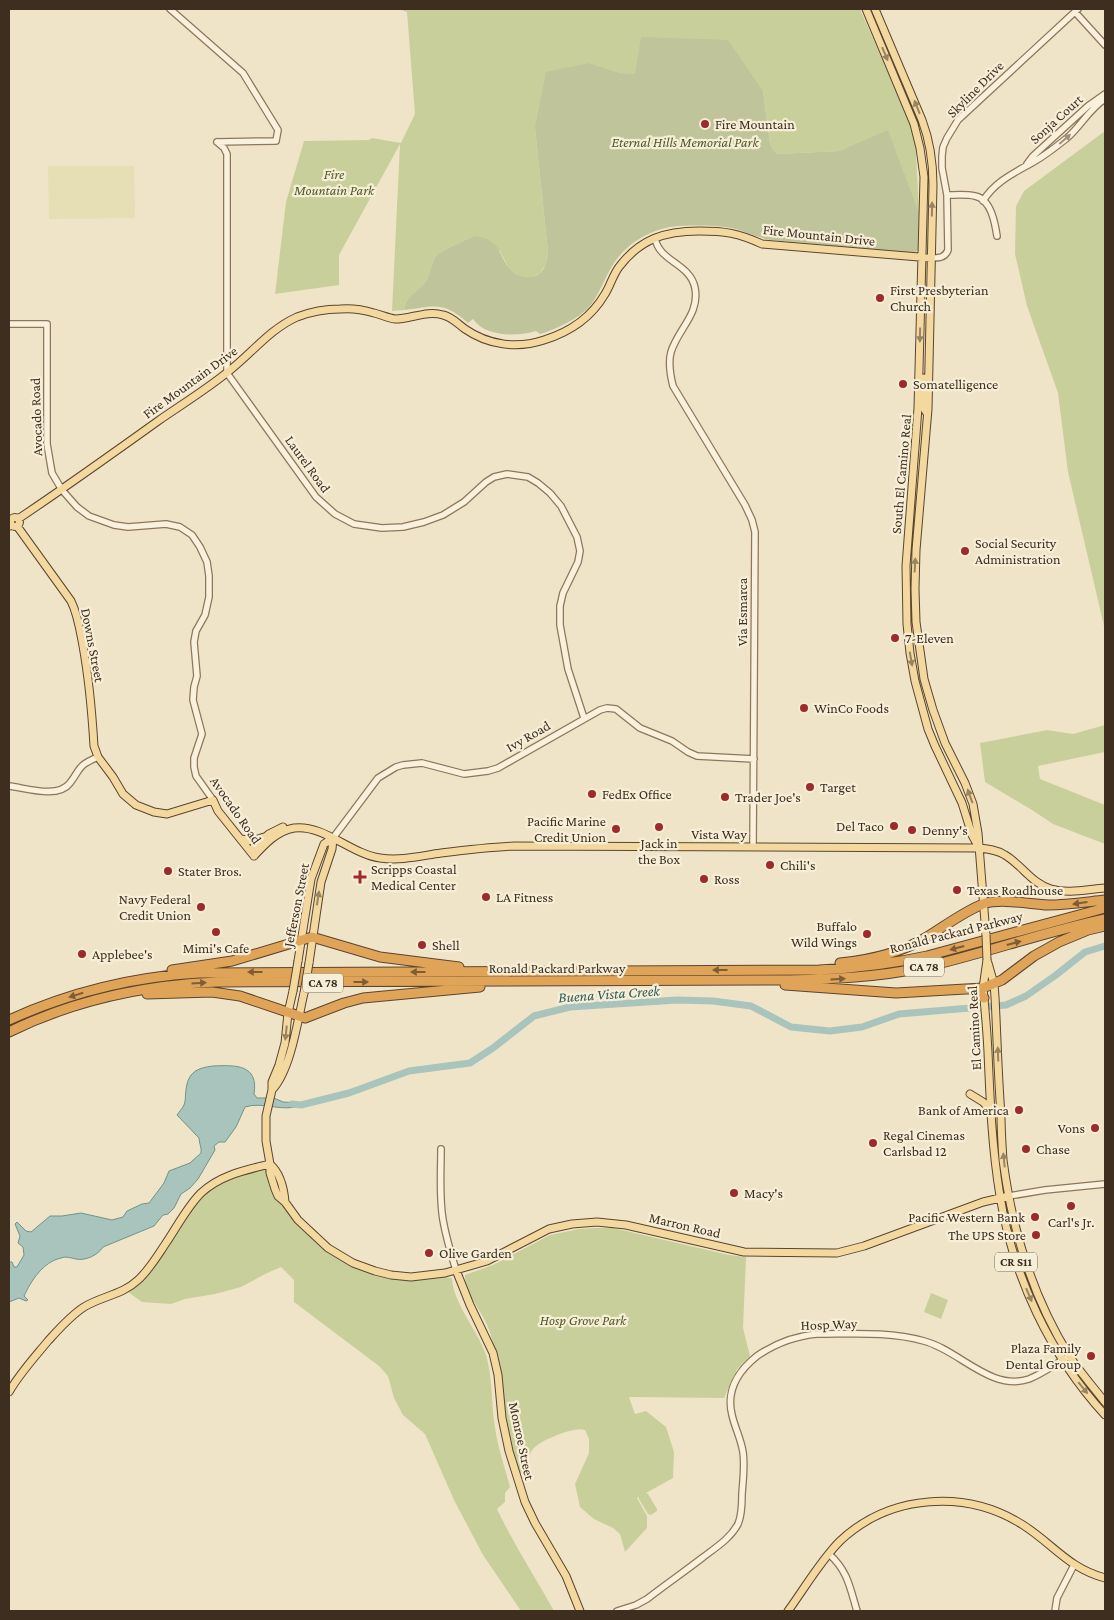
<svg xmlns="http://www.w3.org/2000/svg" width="1114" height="1620" font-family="'Crimson Pro',serif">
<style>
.farmland{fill:#e6deb5}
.green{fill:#c9cf9b}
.cemetery{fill:#bfc49a}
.water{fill:#a9c4bc;stroke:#6f938a}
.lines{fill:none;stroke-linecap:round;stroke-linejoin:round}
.river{stroke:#a9c4bc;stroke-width:7}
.minor-casing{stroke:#8d765c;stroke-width:8}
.major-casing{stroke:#5b4430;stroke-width:9}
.highway-casing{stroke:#5b4430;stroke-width:11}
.minor{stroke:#faf1dc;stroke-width:5.5}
.major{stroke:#f3d9a0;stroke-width:7}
.highway{stroke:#e0a458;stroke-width:9}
.major-bridge-casing{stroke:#5b4430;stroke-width:9;stroke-linecap:butt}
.major-bridge{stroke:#f3d9a0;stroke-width:7}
.oneway{fill:#988460}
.oneway2{fill:#9c907e}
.oneway3{fill:#7e5d36}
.poi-dot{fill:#9e2a2b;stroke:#f7eed8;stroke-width:2}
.labels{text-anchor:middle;stroke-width:4.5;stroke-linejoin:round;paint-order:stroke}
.shield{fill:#f7eed8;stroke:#756857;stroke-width:1}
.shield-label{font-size:12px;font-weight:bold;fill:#3d2e20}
.street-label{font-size:14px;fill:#3d2e20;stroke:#f7eed8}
.poi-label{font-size:14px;fill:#3d2e20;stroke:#f7eed8;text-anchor:start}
.park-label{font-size:14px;font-style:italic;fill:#4d5a26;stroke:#f7eed8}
.water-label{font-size:15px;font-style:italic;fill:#2f5d5a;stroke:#f7eed8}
</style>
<rect width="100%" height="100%" fill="#f0e4c8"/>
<!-- farmland -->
<path class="farmland" d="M 48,166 L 134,166 L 135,218 L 49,219 Z"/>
<!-- green -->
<path class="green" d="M 399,9 L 860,9 L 915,135 L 919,212 L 888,131 L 839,151 L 778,154 L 773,150 L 770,144 L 763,91 L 621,73 L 589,63 L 535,128 L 548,252 L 546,264 L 540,273 L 531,278 L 520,277 L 509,269 L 500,251 L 474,236 C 462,242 448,247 438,254 C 431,260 431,274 425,283 C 417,292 404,297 405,310 L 392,311 L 400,144 L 339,255 L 339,285 L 275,294 L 286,202 L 304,141 L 369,140 L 372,138 L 401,143 L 415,114 L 407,12 Z
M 1105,131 L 1105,638 L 1104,626 L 1068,472 L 1058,393 L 1027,306 L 1015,254 L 1016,206 L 1024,191 Z
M 1105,725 L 1105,752 L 1038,766 L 1040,779 L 1105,805 L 1105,844 L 1053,824 L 1032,810 L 985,782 L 980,743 L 1047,730 L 1073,734 Z
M 269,1166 L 279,1196 L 322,1245 L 377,1274 L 440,1276 L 452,1278 C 453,1303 478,1331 486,1355 C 493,1379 491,1404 495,1428 C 498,1448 505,1468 510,1487 L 505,1493 L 505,1502 L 497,1509 C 514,1545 535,1577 554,1611 L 521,1611 L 483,1555 L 454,1500 L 425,1434 L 403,1415 L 394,1398 L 388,1376 L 379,1366 L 294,1302 L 294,1280 L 281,1267 L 265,1274 L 241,1287 L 215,1294 L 185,1299 L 171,1304 L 142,1302 L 128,1292 L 193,1205 C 217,1179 236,1176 269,1166 Z
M 595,1228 L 613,1228 L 729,1255 L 746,1257 L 743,1328 L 750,1356 L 737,1369 L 724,1398 L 629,1397 L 635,1414 L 646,1411 L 666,1427 L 674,1452 L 673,1478 L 646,1493 L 648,1494 L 657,1509 L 657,1511 L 651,1515 L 648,1514 L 639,1499 L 639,1497 L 637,1498 L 647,1516 L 647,1528 L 625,1552 L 620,1534 L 613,1528 L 594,1519 L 580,1507 L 575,1484 L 589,1453 L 589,1439 L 585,1430 C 575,1426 541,1440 533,1449 C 528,1455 527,1464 525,1472 L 520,1473 C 514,1453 506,1434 502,1414 C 496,1385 499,1355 488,1327 C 482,1311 464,1292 465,1275 L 493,1265 L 550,1235 L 579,1229 Z
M 931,1293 L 948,1300 L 941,1319 L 924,1312 Z"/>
<!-- cemetery -->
<path class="cemetery" d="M 641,37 L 728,40 L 763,91 L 770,144 L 773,150 L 778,154 L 839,151 L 888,130 L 919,212 L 918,250 L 914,253 L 771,240 C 757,238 745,231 732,228 C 719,225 691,225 678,226 C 653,228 628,242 614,263 C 605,277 600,293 590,306 C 578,319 557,329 540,334 L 536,331 C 518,337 485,337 473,319 L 468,323 C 443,301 436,306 405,310 C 404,297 417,292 425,283 C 431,274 431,260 438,254 C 448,247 462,242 474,236 C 479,237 488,238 492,242 C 501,249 502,260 509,268 C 516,277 531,281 540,273 C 546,268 547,259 548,252 L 535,128 L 546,72 L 589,63 L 621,73 L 635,74 Z"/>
<!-- water -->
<path class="water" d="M 213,1066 C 235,1065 259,1064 254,1094 L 257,1098 L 274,1098 L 283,1102 L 299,1103 L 301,1105 C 283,1113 263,1101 245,1107 L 236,1127 L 225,1142 L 219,1142 L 214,1146 L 215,1150 L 198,1179 L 190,1188 L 181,1194 L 174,1208 L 168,1214 L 163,1215 L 154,1226 L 103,1247 C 98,1255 86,1261 76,1259 C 71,1258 66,1256 61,1258 C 43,1262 31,1281 24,1296 L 28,1300 L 26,1301 L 19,1298 L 9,1302 L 9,1262 L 12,1262 L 14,1267 L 17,1267 L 24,1255 L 23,1247 L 18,1243 L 20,1236 L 15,1224 L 17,1222 L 26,1231 L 31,1232 L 50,1216 L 62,1216 L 81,1213 L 112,1220 L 123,1217 L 127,1211 L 142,1204 L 149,1203 L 164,1183 L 169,1171 L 190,1163 L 201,1153 C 202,1147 199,1144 199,1138 L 177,1115 C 179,1112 182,1109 184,1105 C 186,1100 185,1095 186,1090 C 188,1072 197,1068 213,1066 Z"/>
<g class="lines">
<!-- river -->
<path class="river" d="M 292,1104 L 301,1105 L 349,1093 L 409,1071 L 470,1063 L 493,1048 L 534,1016 L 570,1007 L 677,1000 L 713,1001 L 751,1006 L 791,1027 L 830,1031 L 862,1027 L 899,1014 L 1006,1005 L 1026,996 L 1056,975 L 1085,952 L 1105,946"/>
<!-- minor casing -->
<g class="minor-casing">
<path id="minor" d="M 170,9 L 243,73 L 278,130 L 276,141 L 217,142
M 1075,12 L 1105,45
M 217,142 L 224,148 L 227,154 L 227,373 L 316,497 L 335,514 L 354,524 L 382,528 L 403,527 L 424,522 L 443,515 L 464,502 L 486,482 L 494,477 L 507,474 L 528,477 L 538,483 L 550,493 L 561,506 L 577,537 L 580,551 L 578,562 L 563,593 L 560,606 L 560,625 L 568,669 L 584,718
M 1027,164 L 1033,156 L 1088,106 L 1105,94
M 947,195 C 956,195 966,194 975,196 C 991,199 995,223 997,236
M 983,201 C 995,181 1016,172 1035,161 C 1046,155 1057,146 1067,138 C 1081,126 1089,109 1105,99
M 655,238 C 659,262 690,263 695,288 C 700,314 678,329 671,352 C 668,363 670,374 673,386 L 745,505 L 752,520 L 755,532 L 753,847
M 931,258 C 939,258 945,258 948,250 L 947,195 L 942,168 L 942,156 L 943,147 L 947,138 L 958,120 L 1078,9
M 9,324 L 47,324 L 47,444 L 52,473 L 62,490 L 77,507 L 89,516 L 114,525 L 128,527 L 166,524 L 180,527 L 192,535 L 200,547 L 207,562 L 209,576 L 209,597 L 205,615 L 196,631 L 194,642 L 197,676 L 194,687 L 193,700 L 202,734 L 194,758 L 194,767 L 196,776 L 213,800
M 9,527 L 11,525
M 9,786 C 26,788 58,799 70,783 C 82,767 77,766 98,757
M 333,838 L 378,778 L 396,767 L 403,765 L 422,763 L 464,774 L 488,771 L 498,768 L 600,710 L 607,708 L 616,709 L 640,728 L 672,741 L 688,752 L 697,756 L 754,759
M 441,1149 C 441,1173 439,1197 443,1220 C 446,1237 451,1254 456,1270
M 1009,1196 L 1045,1190 L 1105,1184
M 829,1554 C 848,1571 850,1588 857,1611
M 617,1611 L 636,1605 L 647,1599 C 665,1585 684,1572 702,1558 C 715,1548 730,1539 738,1524 C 742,1515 742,1504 742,1494 C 743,1480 745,1465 743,1452 C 741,1439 735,1428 732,1415 C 726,1391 738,1371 757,1356 C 776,1343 794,1336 817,1334 C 851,1334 890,1331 924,1341 C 959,1350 991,1392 1029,1379 C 1042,1374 1054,1365 1066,1358
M 1055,1611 L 1057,1598 L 1074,1565"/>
</g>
<!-- major casing -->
<g class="major-casing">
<path id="major" d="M 866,9 L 914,124 L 920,148 L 924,177 L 918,408 L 906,566 L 907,624 L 910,653 L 915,681 L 928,729 L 935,746 L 962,803 L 972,835 L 977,844
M 875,9 L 922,120 C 930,141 933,162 933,185 L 928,409 L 916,550 L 915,589 L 916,622 L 924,679 L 933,710 L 945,743 L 965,783 L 973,804 L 978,833 L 986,935
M 924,378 L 924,408 L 926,412
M10.5 522a4.5 4.5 0 1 1 9 0a4.5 4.5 0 1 1-9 0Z
M 18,519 C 66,487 112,454 158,421 C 181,405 207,389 229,371 C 252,353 270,329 297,317 C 310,312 326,309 340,309 C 351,308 364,310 374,313 C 382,315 388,318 395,319 C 411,319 427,310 443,315 C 452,317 458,324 465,329 C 488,345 517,349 544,340 C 570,332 591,318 605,294 C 610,286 613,275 619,267 C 640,239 665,231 699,231 C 725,231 738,233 762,244 L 931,258
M 17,526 L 71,601 C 78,615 80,630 83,646 C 89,679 92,713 94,746 L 98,757 L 113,777 L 123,794 L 136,805 L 154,812 L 167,814 L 213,800 L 218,811 L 254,856
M 241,839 L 253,841 L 264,837
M 254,856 C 265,844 277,831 294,828 C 323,824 351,854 380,858 C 401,861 420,856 441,853 C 465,850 490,847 514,846 L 979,848 C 988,849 997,850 1005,855 C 1022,865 1031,883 1051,889 C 1068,894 1088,889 1105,888
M 254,856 L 254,847 L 269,834 L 283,827
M 987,960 L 983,988 C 985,1009 987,1031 988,1052 C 990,1100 992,1148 1000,1196 C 1013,1276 1050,1355 1105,1415
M 298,961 L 311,879 L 324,844 L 333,838
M 309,963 L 321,882 L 332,849 L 333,838
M 988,963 L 994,984 L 995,997 C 997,1036 998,1075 1001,1115 C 1001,1130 1002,1145 1003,1160 C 1012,1229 1033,1298 1070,1357 C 1081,1373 1093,1387 1105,1402
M 293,991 L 288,1013 L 285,1043 L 279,1065 L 272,1082 L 272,1090 L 266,1116 L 266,1141 L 270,1164 L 270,1173 L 275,1189 L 278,1196 L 285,1202 L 298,1220 L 328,1248 L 353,1263 L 375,1271 L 391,1275 L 411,1277 L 445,1273 L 487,1261 L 549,1229 L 572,1224 L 597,1222 L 626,1225 L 744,1252 L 837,1253 L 864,1246 L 983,1202 L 1009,1196
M 272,1090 C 291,1070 298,1019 304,993
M 970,1094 L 983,1102 L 991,1110
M 270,1164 C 280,1173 284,1189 285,1202
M 456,1270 L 470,1305 L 493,1353 L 498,1375 L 502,1418 L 509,1451 L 525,1502 L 535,1523 L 566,1576 L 580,1611
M 9,1392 C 20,1373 34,1358 48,1341 C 59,1329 70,1316 84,1307 C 102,1296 122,1295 138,1280 C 149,1270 156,1258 164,1246 C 176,1229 186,1208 201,1193 C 220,1175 246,1170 270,1164
M 788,1611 C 804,1589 821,1560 840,1541 C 890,1494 966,1489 1023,1525 C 1053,1544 1068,1568 1105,1578"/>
</g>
<!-- highway casing -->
<g class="highway-casing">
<path id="highway" d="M 840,963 C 870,960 901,953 927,937 C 945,926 963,912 983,904 C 1001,898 1029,904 1048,905 C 1067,905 1086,902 1105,900
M 172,970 L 232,961 L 312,937 L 380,957 L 459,967
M 785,985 L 896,993 L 983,988 L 1002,980 L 1034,956 L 1059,942 L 1088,930 L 1105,926
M 972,990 L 980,993 L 984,998
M 147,994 L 212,992 L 240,996 L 305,1018 L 344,1003 L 363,998 L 480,987
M 9,1020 C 70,992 132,977 199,973 L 819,970 C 856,968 891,964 927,956 L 1105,908
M 9,1032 C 74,1000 145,985 217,982 L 789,980 C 833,979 877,977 921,968 C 983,954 1043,932 1105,919"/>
</g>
<!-- minor -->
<use href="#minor" class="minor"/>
<!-- major -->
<use href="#major" class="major"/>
<!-- highway -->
<use href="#highway" class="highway"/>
<!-- major-bridge casing -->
<g class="major-bridge-casing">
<path id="major-bridge" d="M 986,935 L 987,960
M 293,991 L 298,961
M 304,993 L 309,963"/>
</g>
<!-- major-bridge -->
<use href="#major-bridge" class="major-bridge"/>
</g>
<!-- one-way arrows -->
<defs><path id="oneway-solid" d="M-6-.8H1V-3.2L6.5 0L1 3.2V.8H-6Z" transform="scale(1.25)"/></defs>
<g class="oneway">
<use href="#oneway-solid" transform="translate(885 54) rotate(67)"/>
<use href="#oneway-solid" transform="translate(917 107) rotate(-112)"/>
<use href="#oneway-solid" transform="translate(932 209) rotate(-89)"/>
<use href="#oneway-solid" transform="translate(920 335) rotate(91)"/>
<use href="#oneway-solid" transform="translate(915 565) rotate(-87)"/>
<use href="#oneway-solid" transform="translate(911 659) rotate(80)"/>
<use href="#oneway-solid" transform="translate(970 796) rotate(-110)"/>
<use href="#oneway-solid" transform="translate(318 898) rotate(-81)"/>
<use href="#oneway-solid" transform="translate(286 1033) rotate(96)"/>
<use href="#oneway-solid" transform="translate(998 1054) rotate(-92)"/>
<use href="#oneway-solid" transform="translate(1004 1160) rotate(-96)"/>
<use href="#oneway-solid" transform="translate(1029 1295) rotate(67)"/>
<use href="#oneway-solid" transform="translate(1083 1388) rotate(51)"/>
</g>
<use class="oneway2" href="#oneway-solid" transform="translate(1065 139) rotate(-41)"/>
<g class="oneway3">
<use href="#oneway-solid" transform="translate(1080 903) rotate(172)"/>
<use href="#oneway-solid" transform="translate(1014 943) rotate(-15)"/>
<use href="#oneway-solid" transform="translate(957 948) rotate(165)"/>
<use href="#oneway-solid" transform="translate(720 970) rotate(180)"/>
<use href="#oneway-solid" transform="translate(255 972) rotate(180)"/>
<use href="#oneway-solid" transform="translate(418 972) rotate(180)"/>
<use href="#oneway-solid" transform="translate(838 979) rotate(-3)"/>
<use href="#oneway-solid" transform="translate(361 982)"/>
<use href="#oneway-solid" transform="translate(199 983) rotate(-3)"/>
<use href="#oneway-solid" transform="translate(76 995) rotate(163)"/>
</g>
<!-- markers -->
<g class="poi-dot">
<circle cx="705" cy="124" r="5"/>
<circle cx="880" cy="298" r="5"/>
<circle cx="903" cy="384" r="5"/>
<circle cx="965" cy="551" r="5"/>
<circle cx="895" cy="638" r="5"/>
<circle cx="804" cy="708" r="5"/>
<circle cx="810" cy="787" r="5"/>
<circle cx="592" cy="794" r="5"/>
<circle cx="725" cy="797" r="5"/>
<circle cx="894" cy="826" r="5"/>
<circle cx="659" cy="827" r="5"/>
<circle cx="616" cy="829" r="5"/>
<circle cx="912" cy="830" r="5"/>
<circle cx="770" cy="865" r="5"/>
<circle cx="168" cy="871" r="5"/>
<path d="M357.5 869.5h5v5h5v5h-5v5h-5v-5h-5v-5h5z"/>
<circle cx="704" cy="879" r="5"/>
<circle cx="957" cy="890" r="5"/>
<circle cx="486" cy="897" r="5"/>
<circle cx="201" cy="907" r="5"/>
<circle cx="216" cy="932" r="5"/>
<circle cx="867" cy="934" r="5"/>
<circle cx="422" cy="945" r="5"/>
<circle cx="82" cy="954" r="5"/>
<circle cx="1019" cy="1110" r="5"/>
<circle cx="1095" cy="1128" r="5"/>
<circle cx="873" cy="1143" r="5"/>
<circle cx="1026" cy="1149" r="5"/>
<circle cx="734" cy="1193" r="5"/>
<circle cx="1071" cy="1206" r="5"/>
<circle cx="1035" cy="1217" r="5"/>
<circle cx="1036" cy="1235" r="5"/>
<circle cx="429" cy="1253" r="5"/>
<circle cx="1091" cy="1356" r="5"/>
</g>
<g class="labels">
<!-- shield labels -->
<g class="shield">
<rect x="904" y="957.5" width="40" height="19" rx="4"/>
<rect x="303" y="973.5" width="40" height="19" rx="4"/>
<rect x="995" y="1252.5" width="42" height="19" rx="4"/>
</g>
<g class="shield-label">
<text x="924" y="971">CA 78</text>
<text x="323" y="987">CA 78</text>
<text x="1016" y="1266">CR S11</text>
</g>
<!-- street labels -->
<g class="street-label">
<text transform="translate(975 89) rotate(-45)" y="5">Skyline Drive</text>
<text transform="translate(1056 119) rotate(-42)" y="5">Sonja Court</text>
<text transform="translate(819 235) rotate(6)" y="5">Fire Mountain Drive</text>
<text transform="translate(190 382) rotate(-36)" y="5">Fire Mountain Drive</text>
<text transform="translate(36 417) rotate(-92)" y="5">Avocado Road</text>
<text transform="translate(308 464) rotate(54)" y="5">Laurel Road</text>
<text transform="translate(901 474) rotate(-85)" y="5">South El Camino Real</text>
<text transform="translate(742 612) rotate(-90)" y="5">Via Esmarca</text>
<text transform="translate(93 645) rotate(79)" y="5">Downs Street</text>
<text transform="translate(528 736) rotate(-30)" y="5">Ivy Road</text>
<text transform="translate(236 810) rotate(55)" y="5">Avocado Road</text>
<text x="719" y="839">Vista Way</text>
<text transform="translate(296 905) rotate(-79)" y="5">Jefferson Street</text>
<text transform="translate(956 932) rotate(-14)" y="5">Ronald Packard Parkway</text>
<text x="557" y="973">Ronald Packard Parkway</text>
<text transform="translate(974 1028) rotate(-93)" y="5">El Camino Real</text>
<text transform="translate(685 1225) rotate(13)" y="5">Marron Road</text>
<text transform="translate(829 1324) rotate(-2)" y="5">Hosp Way</text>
<text transform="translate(522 1441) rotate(78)" y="5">Monroe Street</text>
</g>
<!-- poi labels -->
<g class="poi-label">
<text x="715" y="129">Fire Mountain</text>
<text x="890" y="295">First Presbyterian<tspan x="890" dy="16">Church</tspan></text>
<text x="913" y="389">Somatelligence</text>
<text x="975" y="548">Social Security<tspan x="975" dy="16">Administration</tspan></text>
<text x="905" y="643">7-Eleven</text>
<text x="814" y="713">WinCo Foods</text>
<text x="820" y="792">Target</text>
<text x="602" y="799">FedEx Office</text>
<text x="735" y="802">Trader Joe's</text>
<text x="606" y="826" text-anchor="end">Pacific Marine<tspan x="606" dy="16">Credit Union</tspan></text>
<text x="884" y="831" text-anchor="end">Del Taco</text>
<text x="922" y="835">Denny's</text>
<text x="659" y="848" text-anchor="middle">Jack in<tspan x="659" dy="16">the Box</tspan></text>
<text x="780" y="870">Chili's</text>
<text x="371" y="874">Scripps Coastal<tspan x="371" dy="16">Medical Center</tspan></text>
<text x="178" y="876">Stater Bros.</text>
<text x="714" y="884">Ross</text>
<text x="967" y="895">Texas Roadhouse</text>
<text x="496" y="902">LA Fitness</text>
<text x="191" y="904" text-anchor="end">Navy Federal<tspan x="191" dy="16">Credit Union</tspan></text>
<text x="857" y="931" text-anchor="end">Buffalo<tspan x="857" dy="16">Wild Wings</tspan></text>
<text x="432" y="950">Shell</text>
<text x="216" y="953" text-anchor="middle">Mimi's Cafe</text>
<text x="92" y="959">Applebee's</text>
<text x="1009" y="1115" text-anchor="end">Bank of America</text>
<text x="1085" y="1133" text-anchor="end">Vons</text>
<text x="883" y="1140">Regal Cinemas<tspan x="883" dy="16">Carlsbad 12</tspan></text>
<text x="1036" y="1154">Chase</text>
<text x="744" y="1198">Macy's</text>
<text x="1025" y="1222" text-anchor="end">Pacific Western Bank</text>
<text x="1071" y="1227" text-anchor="middle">Carl's Jr.</text>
<text x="1026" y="1240" text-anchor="end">The UPS Store</text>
<text x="439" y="1258">Olive Garden</text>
<text x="1081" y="1353" text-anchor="end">Plaza Family<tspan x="1081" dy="16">Dental Group</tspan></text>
</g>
<!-- park labels -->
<g class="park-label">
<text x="685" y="147">Eternal Hills Memorial Park</text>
<text x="334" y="179">Fire<tspan x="334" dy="16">Mountain Park</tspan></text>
<text x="583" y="1325">Hosp Grove Park</text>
</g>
<!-- water labels -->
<g class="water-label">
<text transform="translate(609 994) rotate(-4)" y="5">Buena Vista Creek</text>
</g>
</g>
<!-- border -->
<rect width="1114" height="1620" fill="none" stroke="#3d2e20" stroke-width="20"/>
</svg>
